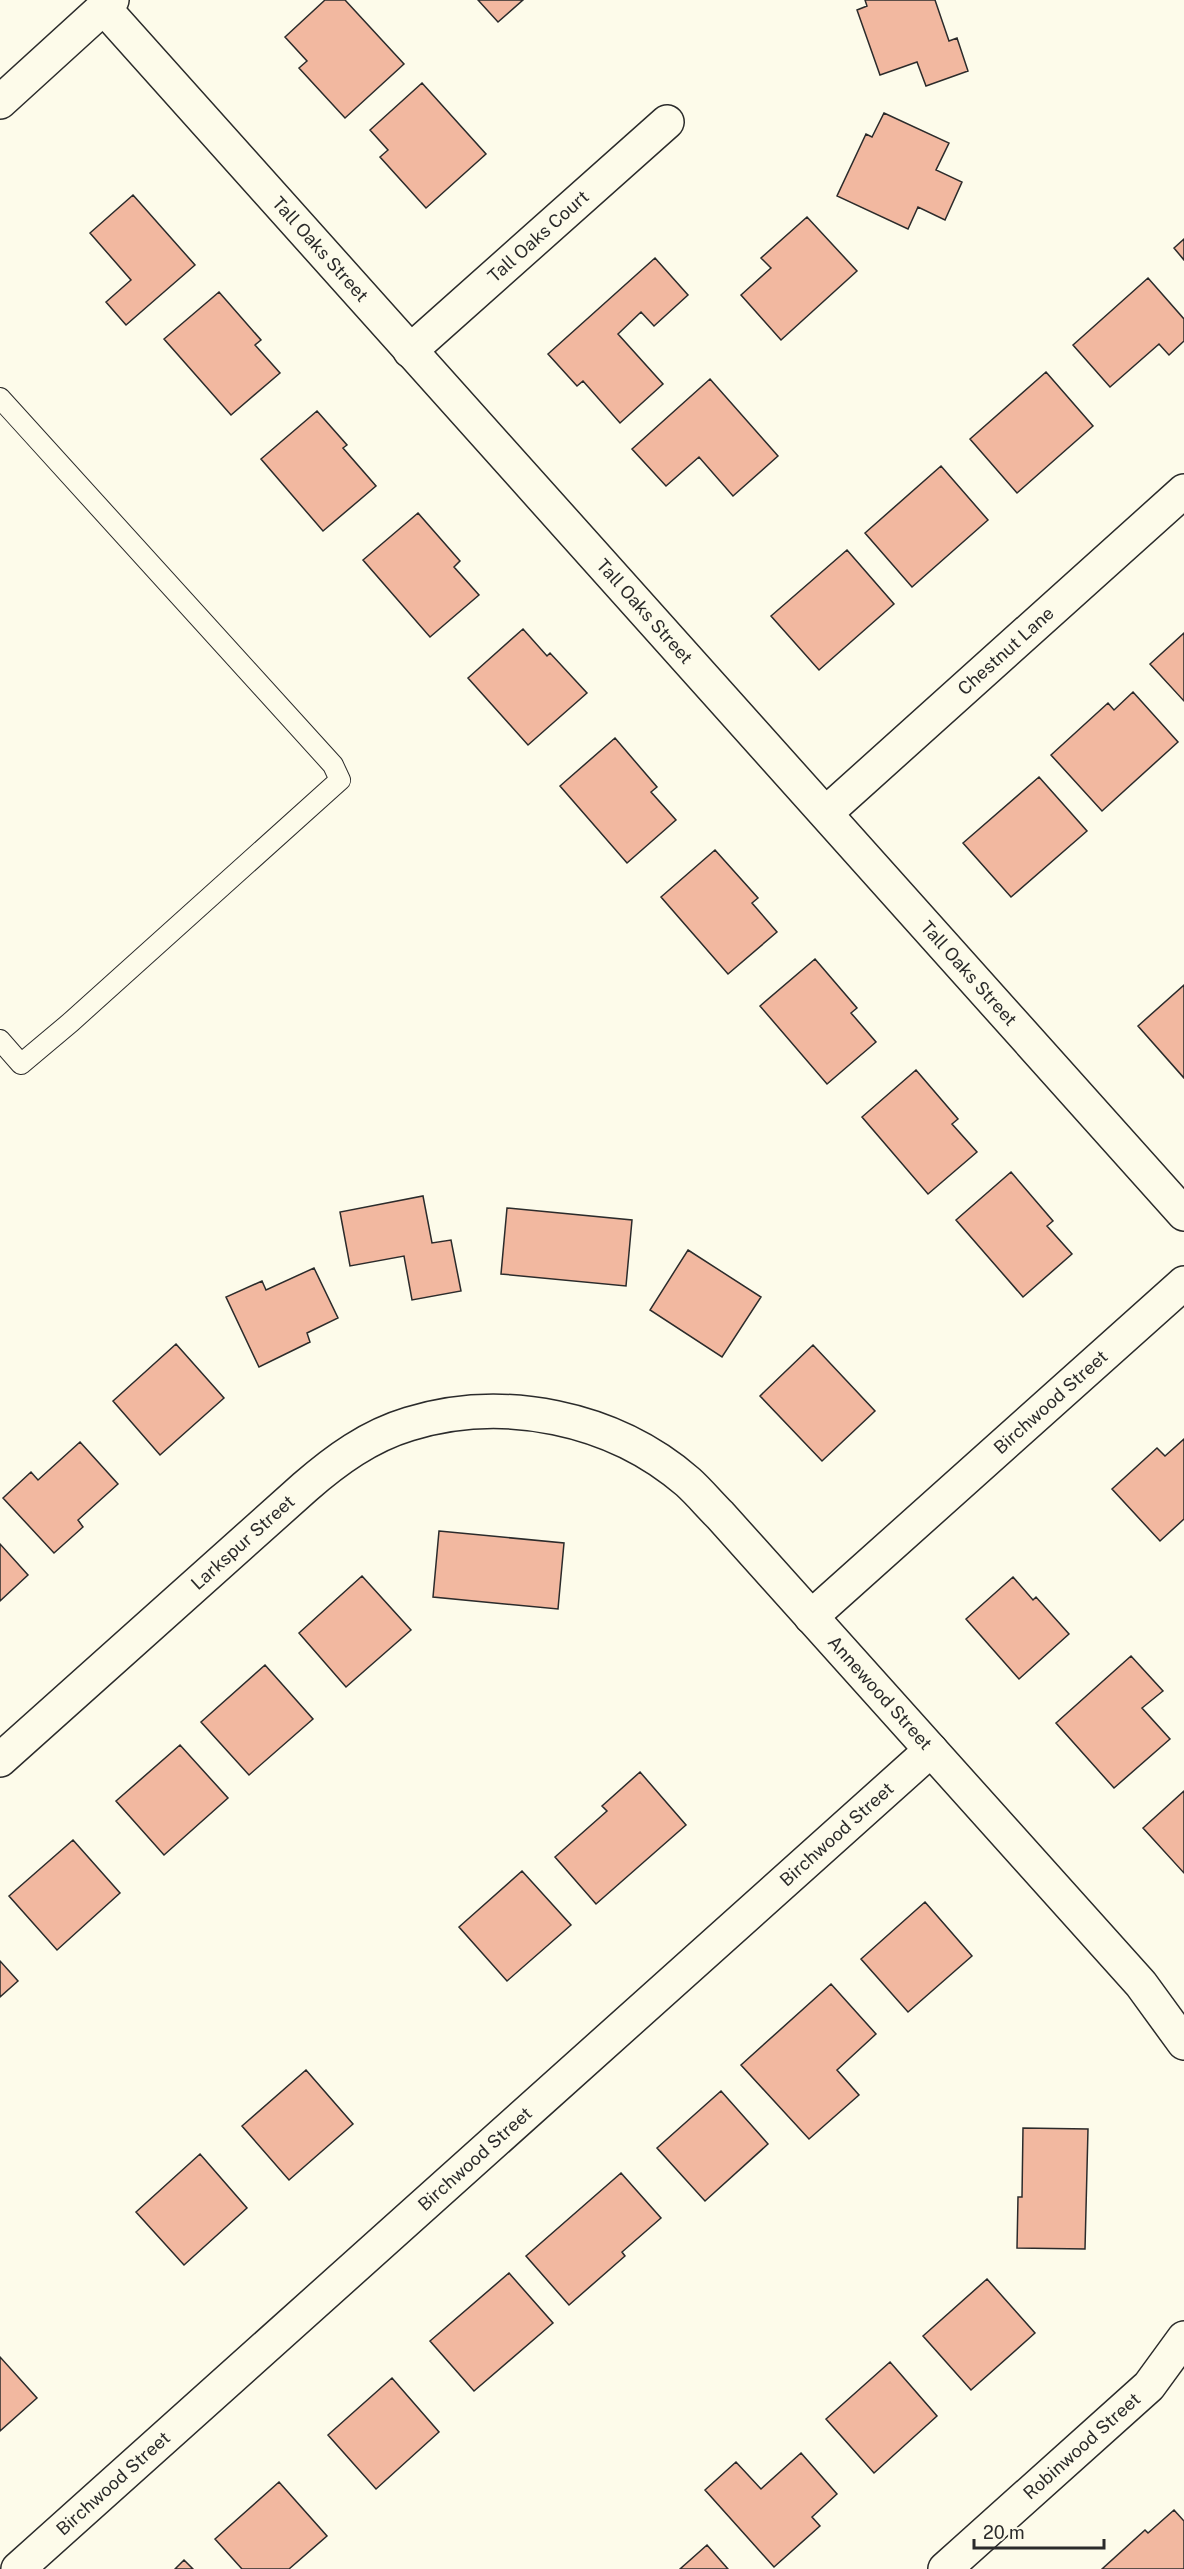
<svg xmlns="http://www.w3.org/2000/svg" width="1184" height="2569" font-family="'Public Sans',sans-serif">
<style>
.building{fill:#f2b8a0;stroke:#2b2b2b;stroke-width:1.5}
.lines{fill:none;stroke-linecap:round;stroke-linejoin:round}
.lane-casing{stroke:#2b2b2b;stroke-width:22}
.street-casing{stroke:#2b2b2b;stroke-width:36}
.secondary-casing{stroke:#2b2b2b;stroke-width:36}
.lane{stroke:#fdfbea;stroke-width:20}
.street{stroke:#fdfbea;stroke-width:33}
.secondary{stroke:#fdfbea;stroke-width:33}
.labels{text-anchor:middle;stroke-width:4.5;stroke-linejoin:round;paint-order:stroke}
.street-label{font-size:18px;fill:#2b2b2b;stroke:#fdfbea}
</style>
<rect width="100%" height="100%" fill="#fdfbea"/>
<!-- building -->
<path class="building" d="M 325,0 L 345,0 L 404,64 L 345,118 L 299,68 L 307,61 L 285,37 Z
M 478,0 L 523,0 L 498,22 Z
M 865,0 L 935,0 L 949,41 L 957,38 L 968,71 L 926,86 L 917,62 L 880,75 L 857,10 L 867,6 Z
M 422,83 L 486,154 L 426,208 L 380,157 L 388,150 L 370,130 Z
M 884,113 L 949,143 L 936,170 L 962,182 L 945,220 L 918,207 L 908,229 L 837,196 L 866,134 L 872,137 Z
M 133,195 L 195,265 L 126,325 L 106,302 L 131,280 L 90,233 Z
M 807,217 L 857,271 L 781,340 L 741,295 L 771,268 L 761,258 Z
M 1184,239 L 1184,260 L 1174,248 Z
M 655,258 L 688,295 L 654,326 L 641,312 L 618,334 L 663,384 L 620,423 L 583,381 L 577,386 L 548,354 Z
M 1148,278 L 1184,319 L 1184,341 L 1169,355 L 1159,344 L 1110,387 L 1073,345 Z
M 219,292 L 261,340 L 255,345 L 280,373 L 231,415 L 164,339 Z
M 1046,372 L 1093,426 L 1017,493 L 970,439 Z
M 710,379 L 778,456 L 733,496 L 699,457 L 666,486 L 632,449 Z
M 317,411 L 347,445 L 343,448 L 376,486 L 323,531 L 261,459 Z
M 941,466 L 988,520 L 912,587 L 865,533 Z
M 418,513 L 460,561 L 454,567 L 479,595 L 430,637 L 363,560 Z
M 847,550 L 894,604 L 819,670 L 771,616 Z
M 523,629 L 547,656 L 550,653 L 587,693 L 528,745 L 468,678 Z
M 1184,633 L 1184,701 L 1150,664 Z
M 1133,692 L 1178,742 L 1102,811 L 1051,755 L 1108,703 L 1114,710 Z
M 615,738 L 657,787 L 651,792 L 676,820 L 627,863 L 560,786 Z
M 1039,777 L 1087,831 L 1011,897 L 963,843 Z
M 715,850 L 758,898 L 752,903 L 777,932 L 728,974 L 661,897 Z
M 815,959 L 857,1008 L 851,1013 L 876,1042 L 827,1084 L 760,1006 Z
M 1184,985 L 1184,1078 L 1138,1026 Z
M 916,1070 L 958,1119 L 952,1124 L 977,1152 L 928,1194 L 862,1117 Z
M 1011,1172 L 1053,1221 L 1047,1226 L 1072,1254 L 1023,1297 L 956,1220 Z
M 423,1196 L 432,1243 L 451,1240 L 461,1291 L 412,1300 L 404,1256 L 350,1266 L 340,1212 Z
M 507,1208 L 632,1220 L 626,1286 L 501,1274 Z
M 688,1250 L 761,1297 L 722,1357 L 650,1310 Z
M 314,1268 L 338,1318 L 307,1333 L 310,1342 L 259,1367 L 226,1297 L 262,1281 L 266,1290 Z
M 176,1344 L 224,1398 L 160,1455 L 113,1401 Z
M 813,1345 L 875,1411 L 822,1461 L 760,1396 Z
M 1184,1439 L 1184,1519 L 1160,1541 L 1112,1489 L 1157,1448 L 1165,1456 Z
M 80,1442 L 118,1484 L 78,1520 L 83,1527 L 54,1553 L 3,1498 L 31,1472 L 38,1480 Z
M 439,1531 L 564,1543 L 558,1609 L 433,1597 Z
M 0,1544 L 28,1575 L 0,1601 Z
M 362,1576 L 411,1630 L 346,1687 L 299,1633 Z
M 1013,1577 L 1033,1600 L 1036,1597 L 1069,1634 L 1019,1679 L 966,1619 Z
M 1131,1656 L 1163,1691 L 1142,1708 L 1170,1739 L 1114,1788 L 1056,1723 Z
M 265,1665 L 313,1719 L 249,1775 L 201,1722 Z
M 180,1745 L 228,1798 L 164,1855 L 116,1801 Z
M 640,1772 L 686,1825 L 596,1904 L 555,1857 L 607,1811 L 602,1806 Z
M 1184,1791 L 1184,1873 L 1143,1828 Z
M 73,1840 L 120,1893 L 57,1950 L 9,1896 Z
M 522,1871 L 571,1925 L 507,1981 L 459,1927 Z
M 925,1902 L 972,1956 L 908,2012 L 861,1959 Z
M 0,1961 L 18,1981 L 0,1997 Z
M 831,1984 L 876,2034 L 837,2070 L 859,2095 L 809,2139 L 741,2065 Z
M 306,2070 L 353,2124 L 289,2180 L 242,2126 Z
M 721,2091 L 768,2144 L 705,2201 L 657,2148 Z
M 1023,2128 L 1088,2129 L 1085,2249 L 1017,2248 L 1018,2197 L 1022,2197 Z
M 200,2154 L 247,2208 L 184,2265 L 136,2212 Z
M 621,2173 L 661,2218 L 622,2252 L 625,2256 L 569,2305 L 526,2256 Z
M 509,2273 L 553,2323 L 474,2391 L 430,2341 Z
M 987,2279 L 1035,2333 L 971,2390 L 923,2336 Z
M 0,2357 L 37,2398 L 0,2431 Z
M 890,2362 L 937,2416 L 874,2473 L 826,2419 Z
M 392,2378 L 439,2432 L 376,2489 L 328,2435 Z
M 801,2453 L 837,2494 L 812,2517 L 820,2526 L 774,2567 L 705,2490 L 736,2462 L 761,2489 Z
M 279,2482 L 327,2536 L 289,2569 L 242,2569 L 215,2539 Z
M 1174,2510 L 1184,2521 L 1184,2569 L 1102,2569 L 1145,2530 L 1148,2533 Z
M 707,2545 L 728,2569 L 680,2569 Z
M 184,2560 L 193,2569 L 175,2569 Z"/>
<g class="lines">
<!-- lane casing -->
<g class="lane-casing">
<path id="lane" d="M 0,398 L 333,765 L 340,780 L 71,1022 L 21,1064 L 0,1040"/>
</g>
<!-- street casing -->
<g class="street-casing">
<g id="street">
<path id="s1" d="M 104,8 L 1184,1214"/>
<path id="s2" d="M 410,351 L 667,122"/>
<path id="s3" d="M 826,813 L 1184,491"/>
<path id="s4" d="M 811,1617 L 1184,1283"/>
<path id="s5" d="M 0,1760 L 305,1487 C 336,1460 369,1436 409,1424 C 503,1395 613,1417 688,1482 C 699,1492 709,1504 720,1515 L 1141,1984 L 1184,2043"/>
<path id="s6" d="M 18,2569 L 931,1750"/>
<path id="s7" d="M 945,2569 L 1149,2386 L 1184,2338"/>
</g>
</g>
<!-- secondary casing -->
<g class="secondary-casing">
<path id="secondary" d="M 0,102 L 112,0"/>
</g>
<!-- lane -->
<use href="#lane" class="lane"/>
<!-- street -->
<use href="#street" class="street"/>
<!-- secondary -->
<use href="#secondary" class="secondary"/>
</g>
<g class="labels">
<!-- street labels -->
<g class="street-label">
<text dy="6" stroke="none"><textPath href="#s2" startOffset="172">Tall Oaks Court</textPath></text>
<text dy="6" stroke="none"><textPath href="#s1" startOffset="324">Tall Oaks Street</textPath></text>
<text dy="6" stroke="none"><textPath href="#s1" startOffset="810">Tall Oaks Street</textPath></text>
<text dy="6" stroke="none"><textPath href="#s3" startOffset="242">Chestnut Lane</textPath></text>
<text dy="6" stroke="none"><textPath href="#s1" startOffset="1296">Tall Oaks Street</textPath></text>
<text dy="6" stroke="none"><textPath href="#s4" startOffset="322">Birchwood Street</textPath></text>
<text dy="6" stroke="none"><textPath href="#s5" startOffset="326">Larkspur Street</textPath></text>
<text dy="6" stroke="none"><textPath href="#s5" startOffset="1114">Annewood Street</textPath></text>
<text dy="6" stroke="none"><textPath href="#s6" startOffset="1100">Birchwood Street</textPath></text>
<text dy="6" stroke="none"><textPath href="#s6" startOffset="614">Birchwood Street</textPath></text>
<text dy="6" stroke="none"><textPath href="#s7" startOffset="184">Robinwood Street</textPath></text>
<text dy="6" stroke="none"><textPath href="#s6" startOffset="128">Birchwood Street</textPath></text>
</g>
</g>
<!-- scale -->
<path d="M974 2539v9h130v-9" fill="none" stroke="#2b2b2b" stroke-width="3"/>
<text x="983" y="2539" font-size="18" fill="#2b2b2b" stroke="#fdfbea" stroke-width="4.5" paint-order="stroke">20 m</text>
</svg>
